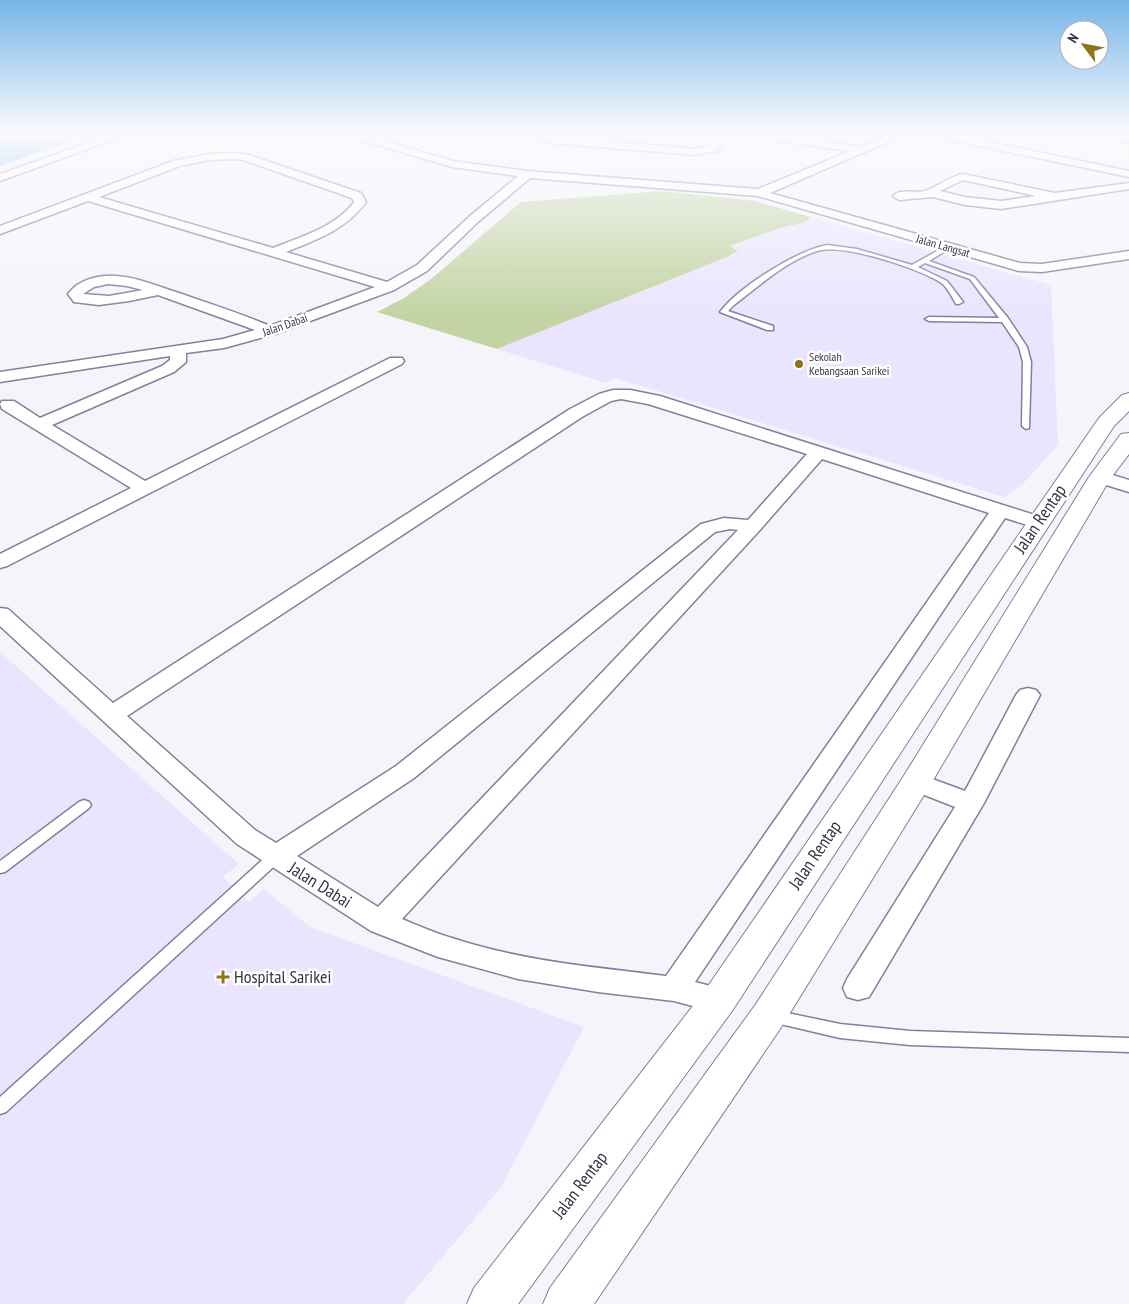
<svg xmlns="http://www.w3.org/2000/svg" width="1129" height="1304" font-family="'PT Sans Narrow',sans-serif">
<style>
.built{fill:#eae4fe}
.green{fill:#c3d3a3}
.water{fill:#6fb8eb}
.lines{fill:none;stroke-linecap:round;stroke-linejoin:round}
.service-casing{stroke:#857e9e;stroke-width:3}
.minor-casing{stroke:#857e9e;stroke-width:3}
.secondary-casing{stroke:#857e9e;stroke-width:2}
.service{fill:#fff;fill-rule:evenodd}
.minor{fill:#fff;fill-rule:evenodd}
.secondary{fill:#fff;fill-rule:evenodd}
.poi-dot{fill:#91741a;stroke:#fff;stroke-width:2}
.labels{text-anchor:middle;stroke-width:5;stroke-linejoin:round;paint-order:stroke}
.far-street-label{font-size:12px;fill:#373442;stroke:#fff}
.far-poi-label{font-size:12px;fill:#373442;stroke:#fff;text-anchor:start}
.near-street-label{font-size:18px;fill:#373442;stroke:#fff}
.near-poi-label{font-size:18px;fill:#373442;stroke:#fff;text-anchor:start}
</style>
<rect width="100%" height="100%" fill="#f5f4fb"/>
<!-- built -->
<path class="built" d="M 811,217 L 1051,285 L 1058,445 L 1022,485 L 1004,497 L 615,378 L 606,383 L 497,349 L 727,257 L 738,251 L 729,246 L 783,227 L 803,223 Z
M 0,652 L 239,864 L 223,877 L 249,902 L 264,889 L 310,927 L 584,1027 L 501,1187 L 403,1304 L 0,1304 Z"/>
<!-- green -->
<path class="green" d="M 662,191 L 755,201 L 811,217 L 803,223 L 783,227 L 729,246 L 738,251 L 727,257 L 497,349 L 377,312 L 404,298 L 431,279 L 521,202 Z"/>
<!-- water -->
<path class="water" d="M 0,134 L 91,134 L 0,166 Z"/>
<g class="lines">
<!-- service casing -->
<g class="service-casing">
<path id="service" d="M 827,245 L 857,249 L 912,265 L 946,246 L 950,246 L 950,248 L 929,261 L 974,277 L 1008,318 L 1027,347 L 1031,362 L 1029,428 L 1026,429 L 1022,426 L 1023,362 L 1019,347 L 1002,322 L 929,321 L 925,319 L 929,317 L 999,318 L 970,279 L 925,263 L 918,267 L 947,281 L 963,302 L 959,304 L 956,304 C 952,297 947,286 940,282 C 917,268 843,243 817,251 C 786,261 759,286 734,305 L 728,311 L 773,326 L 773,330 L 767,330 L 720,312 C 739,287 796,251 827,245 Z
M 84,800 L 89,802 L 91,805 L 89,808 L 5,872 L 0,873 L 0,861 L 79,802 Z
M 275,852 L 280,853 L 282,857 L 280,861 L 6,1112 L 0,1114 L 0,1097 L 270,853 Z
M 773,1010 L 840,1024 L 910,1031 L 1129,1038 L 1129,1052 L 910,1045 L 840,1038 L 768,1021 L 765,1016 L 768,1011 Z"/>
</g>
<!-- minor casing -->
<g class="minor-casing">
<path id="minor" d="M 113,134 L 129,134 L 0,181 L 0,174 Z
M 341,134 L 359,134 L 453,161 L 527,171 L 758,189 L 850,151 L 753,137 L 748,134 L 782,134 L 861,147 L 891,134 L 906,134 L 770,193 L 1020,263 L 1042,264 L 1129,251 L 1129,259 L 1042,272 L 1019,271 L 758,196 L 530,178 L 478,222 L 427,271 L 394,290 L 275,334 L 224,348 L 186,353 L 186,362 L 174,372 L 52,425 L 145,481 L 390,358 L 402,358 L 404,361 L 402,364 L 7,566 L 0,568 L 0,554 L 131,488 L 2,409 L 0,404 L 2,401 L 14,401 L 40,418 L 162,366 L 170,360 L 170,356 L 0,382 L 0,372 L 223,339 L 255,330 L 158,295 L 129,301 L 99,305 L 74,302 L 68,294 C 79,279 99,275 116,276 C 137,277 156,286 176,292 C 208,303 239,313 270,326 L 375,287 L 88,201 L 0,234 L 0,226 L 173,161 L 209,154 L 235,153 L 249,155 L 361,193 L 366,202 C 347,229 316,240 286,252 L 387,282 L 417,265 L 470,216 L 518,176 L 452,167 ZM 235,159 L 243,160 L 352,198 L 354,202 C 336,227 300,237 273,248 L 99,197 L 180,166 L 209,160 ZM 108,284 L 127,286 L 143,290 L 109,296 L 83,294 L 94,287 Z
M 535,134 L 695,149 L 709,146 L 719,134 L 729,134 L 717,151 L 695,155 L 550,143 L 535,138 Z
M 931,134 L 953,134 L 1129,171 L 1129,177 L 936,137 Z
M 1107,134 L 1123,134 L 1129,136 L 1129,143 Z
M 963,174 L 1055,193 L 1129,183 L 1129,189 L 1001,209 L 965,205 L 933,197 L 899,200 L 893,196 C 901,187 917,195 927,190 C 940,185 949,177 963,174 ZM 963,180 L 1036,196 L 1001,201 L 965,197 L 940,191 Z
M 613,390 L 630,390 L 660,396 L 1044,518 L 1047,522 L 1044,526 L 1037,528 L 1005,518 L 695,982 L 730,991 L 734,1000 L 730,1009 L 719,1013 L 674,1001 L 598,992 L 518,979 L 438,957 L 371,931 L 237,844 L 0,626 L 0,608 L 8,609 L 113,703 L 570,409 L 599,394 ZM 621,399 L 648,404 L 807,454 L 748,520 L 724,518 L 701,524 L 396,766 L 276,843 L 255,830 L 127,716 L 582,417 L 611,401 ZM 822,459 L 989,513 L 666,976 C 595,967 521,961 452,938 C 435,933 419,926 402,919 L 759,531 ZM 730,529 L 738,530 L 378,907 L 297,856 L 414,778 L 715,532 Z
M 1100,471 L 1129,480 L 1129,492 L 1093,481 L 1091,477 L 1093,473 Z
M 1028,688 L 1036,690 L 1040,695 L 984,803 L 869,997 L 858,1000 L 847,997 L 843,988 L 847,979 L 955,807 L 907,788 L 903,782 L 907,776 L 916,773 L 965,791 L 1016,695 L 1020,690 Z"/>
</g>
<!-- secondary casing -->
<g class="secondary-casing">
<path id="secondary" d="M 1129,393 L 1129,411 L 1114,426 L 732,1011 L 518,1304 L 467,1304 L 474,1288 L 706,989 L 1099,418 L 1122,395 Z
M 1129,433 L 1129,454 L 1110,479 L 932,782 L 782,1026 L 594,1304 L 543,1304 L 550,1288 L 756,1004 L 905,774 L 1089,477 L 1121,434 Z"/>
</g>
<!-- service -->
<use href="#service" class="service"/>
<!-- minor -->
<use href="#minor" class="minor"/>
<!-- secondary -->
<use href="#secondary" class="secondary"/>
</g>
<!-- sky -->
<linearGradient id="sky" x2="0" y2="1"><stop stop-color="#77b6e9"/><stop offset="0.42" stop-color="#fafafd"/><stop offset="1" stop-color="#fafafd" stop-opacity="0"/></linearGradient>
<rect width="1129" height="317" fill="url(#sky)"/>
<!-- markers -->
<g class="poi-dot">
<circle cx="799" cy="364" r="5"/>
<path d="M220.5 969.5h5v5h5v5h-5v5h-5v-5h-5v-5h5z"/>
</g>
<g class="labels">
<!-- far-street labels -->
<g class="far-street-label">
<text transform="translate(943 246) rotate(16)" y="4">Jalan Langsat</text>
<text transform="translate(285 325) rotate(-19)" y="4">Jalan Dabai</text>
</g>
<!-- far-poi labels -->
<g class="far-poi-label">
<text x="809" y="361">Sekolah<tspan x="809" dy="14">Kebangsaan Sarikei</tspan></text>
</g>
<!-- near-street labels -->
<g class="near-street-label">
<text transform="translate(1040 519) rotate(-56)" y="6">Jalan Rentap</text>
<text transform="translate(815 855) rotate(-56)" y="6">Jalan Rentap</text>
<text transform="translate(320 885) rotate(32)" y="6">Jalan Dabai</text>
<text transform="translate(580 1185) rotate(-53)" y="6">Jalan Rentap</text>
</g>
<!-- near-poi labels -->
<g class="near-poi-label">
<text x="234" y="983">Hospital Sarikei</text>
</g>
</g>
<!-- north arrow -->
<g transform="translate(1084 45) rotate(302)"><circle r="24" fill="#ffffff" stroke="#afaeb3"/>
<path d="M0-4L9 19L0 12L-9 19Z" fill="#91741a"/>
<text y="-8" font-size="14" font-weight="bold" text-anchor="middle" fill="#373442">N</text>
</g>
</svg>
